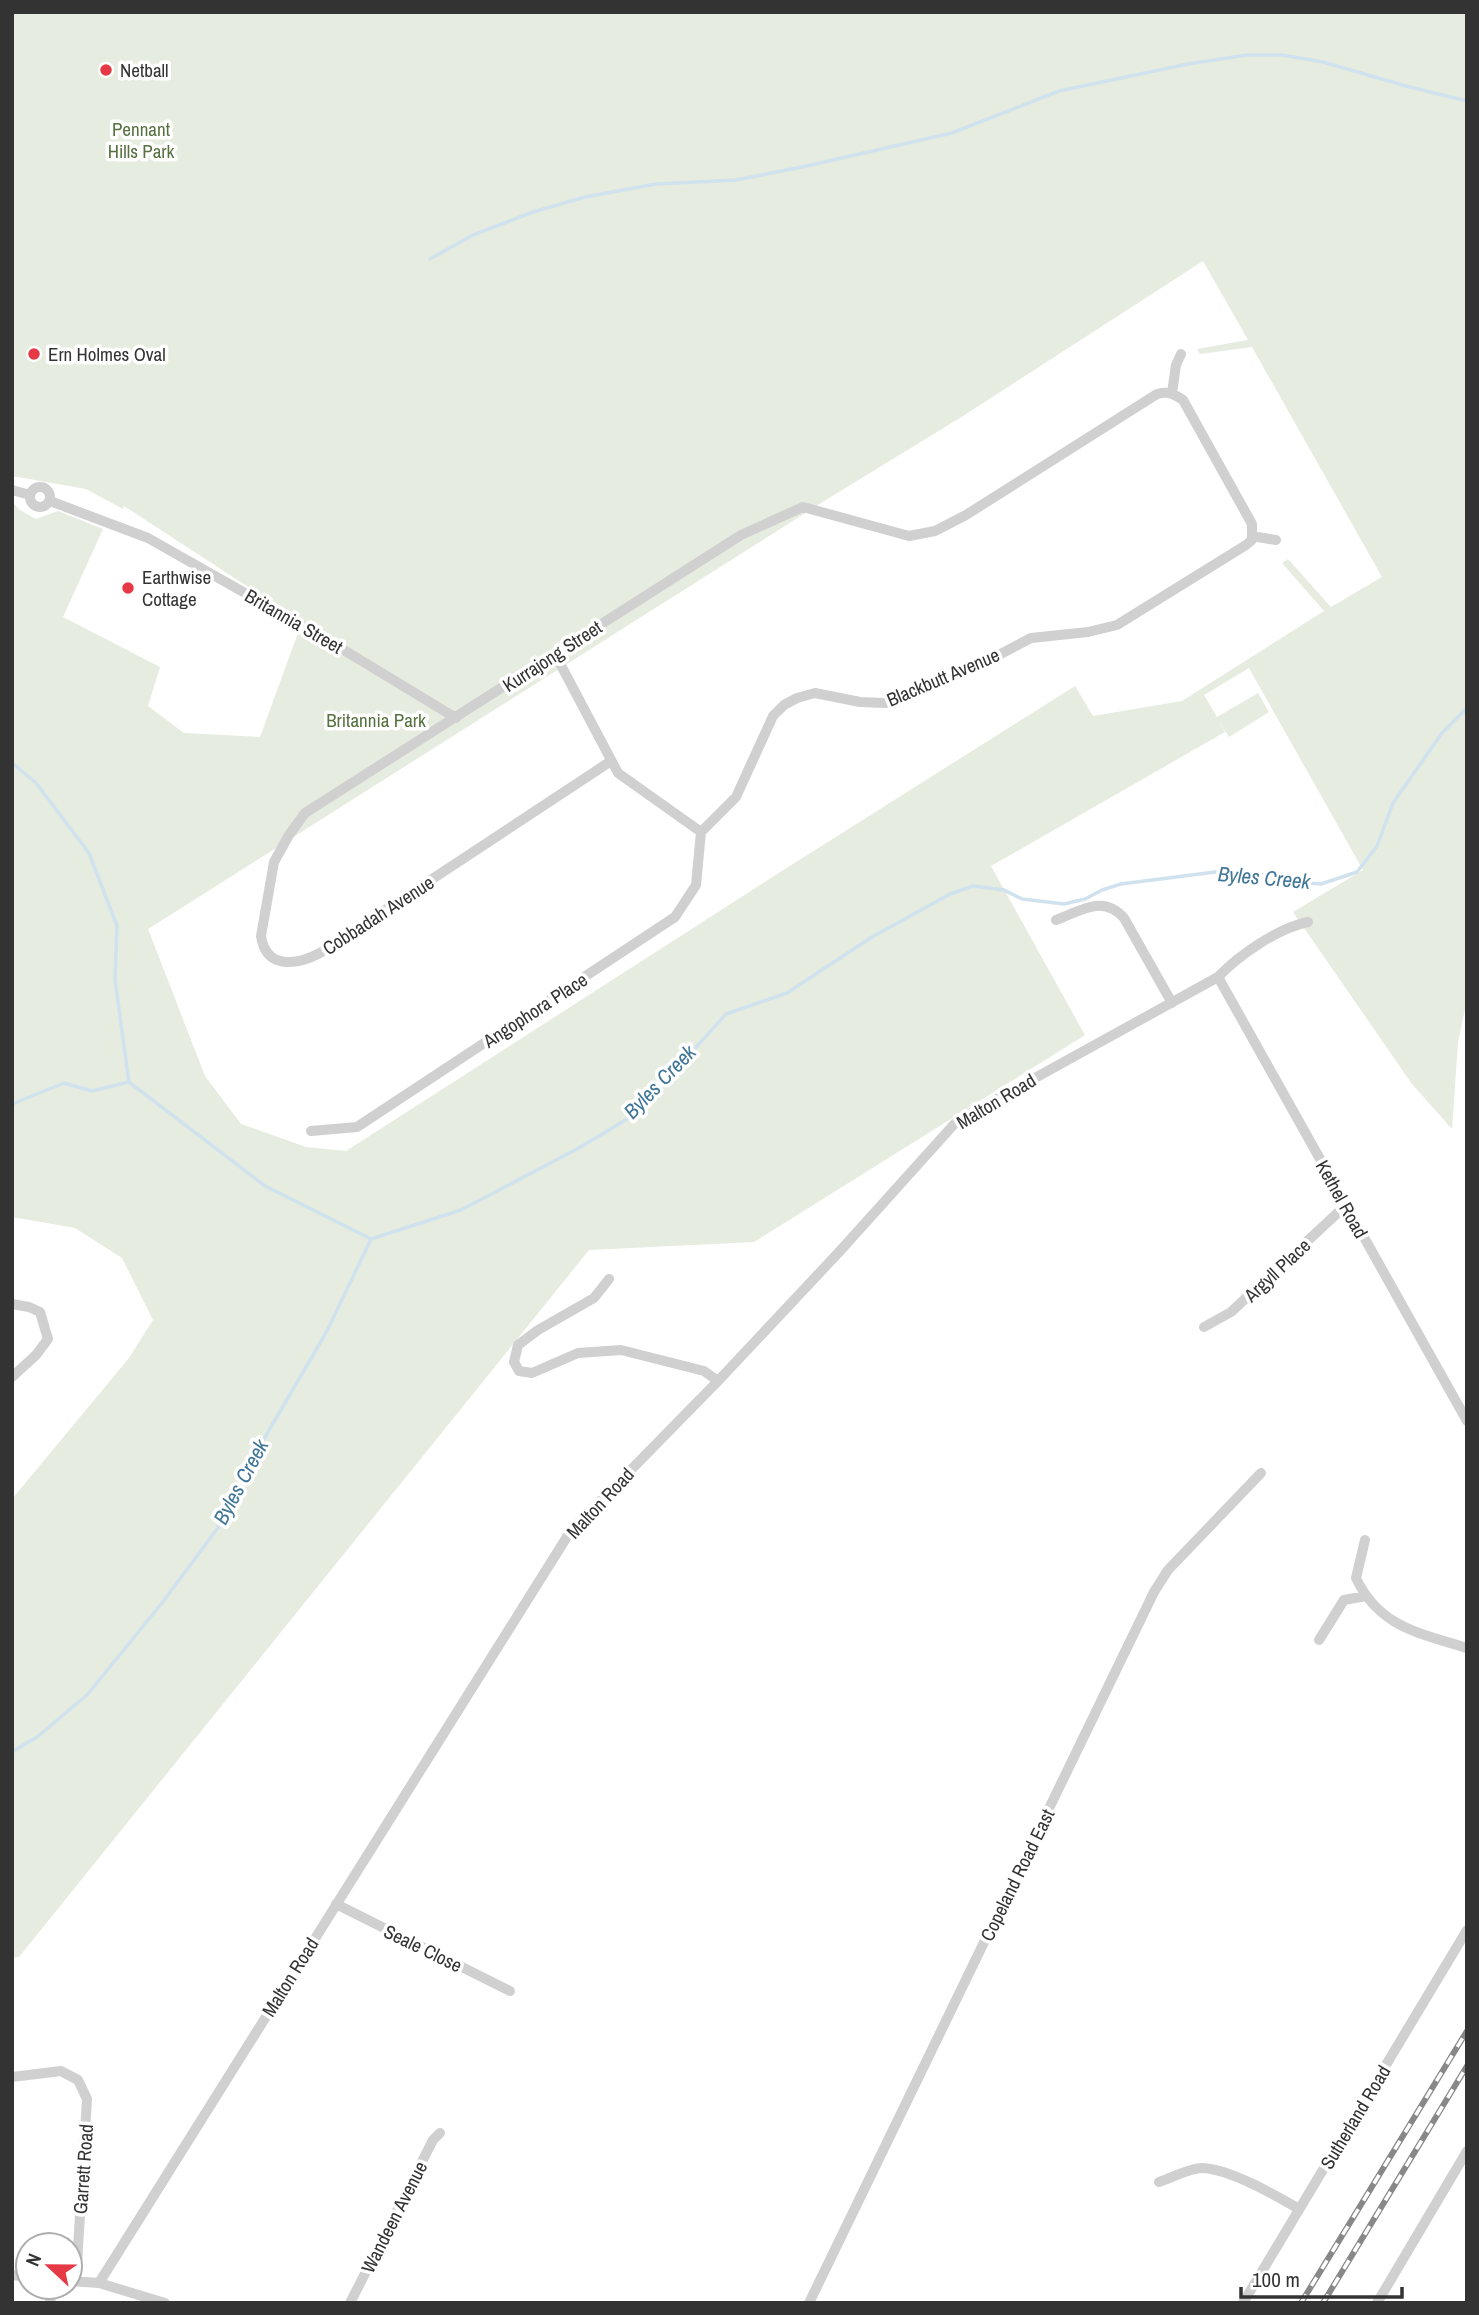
<svg xmlns="http://www.w3.org/2000/svg" width="1479" height="2315" font-family="'Archivo Narrow',sans-serif">
<style>
.green{fill:#e6ecdf;fill-rule:evenodd}
.lines{fill:none;stroke-linecap:round;stroke-linejoin:round}
.stream{stroke:#cfe2ee;stroke-width:3.5}
.street{stroke:#d0d0d0;stroke-width:10}
.rail-casing{stroke:#888;stroke-width:6}
.rail{stroke:#fff;stroke-width:3.5;stroke-dasharray:10;stroke-linecap:butt}
.poi-dot{fill:#e63946;stroke:#fff;stroke-width:2.5}
.labels{text-anchor:middle;stroke-width:7;stroke-linejoin:round;paint-order:stroke}
.poi-label{font-size:19px;fill:#333;stroke:#fff;text-anchor:start}
.park-label{font-size:19px;fill:#56703f;stroke:#fff}
.street-label{font-size:19px;fill:#333;stroke:#fff}
.water-label{font-size:21px;font-style:italic;fill:#3f7597;stroke:#fff}
</style>
<rect width="100%" height="100%" fill="#fff"/>
<!-- green -->
<path class="green" d="M 12,12 L 1467,12 L 1467,1000 L 1458,1042 L 1452,1129 L 1412,1084 L 1293,912 L 1363,870 L 1249,668 L 1204,695 L 1217,717 L 1258,693 L 1269,712 L 1229,737 L 1218,720 L 1225,732 L 991,866 L 1085,1035 L 754,1242 L 589,1250 L 19,1957 L 12,1958 L 12,1499 L 129,1358 L 153,1320 L 122,1258 L 75,1228 L 12,1217 L 12,502 L 20,510 L 36,519 L 58,511 L 103,529 L 63,617 L 160,667 L 148,706 L 184,733 L 260,737 L 302,622 L 124,506 L 123,509 L 86,489 L 12,476 ZM 1203,261 L 1248,340 L 1197,349 L 1200,354 L 1252,347 L 1382,577 L 1331,607 L 1288,559 L 1282,563 L 1324,611 L 1182,701 L 1093,716 L 1075,686 L 774,876 L 346,1151 L 306,1147 L 241,1124 L 205,1076 L 148,929 L 829,498 L 963,416 Z"/>
<g class="lines">
<!-- stream -->
<path class="stream" d="M 430,259 L 473,235 L 533,212 L 585,197 L 656,184 L 736,180 L 802,167 L 952,133 L 1059,91 L 1188,64 L 1247,55 L 1282,55 L 1323,62 L 1406,86 L 1467,101
M 12,763 L 36,783 L 89,853 L 117,926 L 115,980 L 129,1082 L 265,1186 L 371,1239
M 12,1104 L 64,1083 L 92,1091 L 129,1082
M 12,1752 L 37,1737 L 87,1695 L 162,1603 L 226,1517 L 264,1439 L 327,1331 L 371,1239 L 461,1210 L 579,1148 L 627,1119 L 671,1075 L 726,1014 L 787,993 L 872,937 L 950,894 L 973,886 L 1004,890 L 1022,899 L 1064,904 L 1085,899 L 1102,890 L 1121,884 L 1215,872 L 1256,873 L 1293,882 L 1321,884 L 1357,872 L 1377,846 L 1393,803 L 1442,733 L 1467,708"/>
<!-- street -->
<path class="street" d="M 1172,393 L 1176,365 L 1181,354
M30 497a10 10 0 1 1 20 0a10 10 0 1 1-20 0Z
M 12,490 L 30,495
M 50,501 L 148,538 L 319,635 L 456,718
M 1252,536 L 1276,540
M 555,654 L 618,773 L 701,832 L 736,797 L 773,716 L 784,705 L 797,698 L 815,693 L 860,702 L 885,703 L 976,667 L 1031,638 L 1088,632 L 1117,625 L 1246,545 L 1252,540 L 1252,524 L 1183,400 C 1174,394 1169,391 1157,394 L 966,515 L 935,531 L 909,536 L 803,507 L 741,535 L 305,813 L 289,835 L 274,862 L 261,936 C 266,970 297,965 320,953 L 611,761
M 1056,920 C 1081,911 1103,894 1124,918 L 1172,1003
M 1218,977 L 1467,1421
M 311,1131 L 357,1127 L 675,917 L 696,885 L 701,832
M 609,1279 L 594,1298 L 538,1330 L 518,1345 L 514,1362 L 519,1371 L 532,1373 L 578,1353 L 621,1350 L 704,1371 L 718,1381
M 12,1304 L 29,1307 L 40,1312 L 48,1339 L 36,1355 L 12,1377
M 1204,1327 L 1231,1312 L 1345,1206
M 1365,1540 L 1356,1578 C 1379,1627 1419,1633 1467,1648
M 1319,1640 L 1344,1600 L 1366,1596
M 336,1904 L 510,1991
M 12,2077 L 61,2071 L 78,2080 L 87,2099 L 76,2281
M 1159,2182 C 1172,2178 1189,2168 1202,2168 C 1230,2169 1275,2195 1299,2209
M 12,2275 L 28,2277
M 70,2281 L 99,2283 L 165,2303
M 99,2283 L 570,1532 L 718,1381 L 840,1251 L 957,1121 L 1218,977 C 1239,955 1278,928 1308,922
M 50,2303 L 53,2287
M 350,2303 L 433,2140 L 440,2133
M 809,2303 L 1154,1592 L 1168,1570 L 1261,1473
M 1243,2303 L 1467,1930
M 1377,2303 L 1467,2151"/>
<!-- rail casing -->
<g class="rail-casing">
<path id="rail" d="M 1301,2303 L 1467,2031
M 1323,2303 L 1467,2066"/>
</g>
<!-- rail -->
<use href="#rail" class="rail"/>
</g>
<!-- markers -->
<g class="poi-dot">
<circle cx="106" cy="70" r="7"/>
<circle cx="34" cy="354" r="7"/>
<circle cx="128" cy="588" r="7"/>
</g>
<g class="labels">
<!-- poi labels -->
<g class="poi-label">
<text x="120" y="77">Netball</text>
<text x="48" y="361">Ern Holmes Oval</text>
<text x="142" y="584">Earthwise<tspan x="142" dy="22">Cottage</tspan></text>
</g>
<!-- park labels -->
<g class="park-label">
<text x="141" y="136">Pennant<tspan x="141" dy="22">Hills Park</tspan></text>
<text x="376" y="727">Britannia Park</text>
</g>
<!-- street labels -->
<g class="street-label">
<text transform="translate(294 621) rotate(30)" y="7">Britannia Street</text>
<text transform="translate(552 656) rotate(-33)" y="7">Kurrajong Street</text>
<text transform="translate(943 677) rotate(-23)" y="7">Blackbutt Avenue</text>
<text transform="translate(378 915) rotate(-33)" y="7">Cobbadah Avenue</text>
<text transform="translate(535 1010) rotate(-33)" y="7">Angophora Place</text>
<text transform="translate(996 1101) rotate(-31)" y="7">Malton Road</text>
<text transform="translate(1342 1199) rotate(61)" y="7">Kethel Road</text>
<text transform="translate(1277 1270) rotate(-43)" y="7">Argyll Place</text>
<text transform="translate(600 1503) rotate(-47)" y="7">Malton Road</text>
<text transform="translate(1017 1875) rotate(-64)" y="7">Copeland Road East</text>
<text transform="translate(423 1948) rotate(26)" y="7">Seale Close</text>
<text transform="translate(290 1977) rotate(-58)" y="7">Malton Road</text>
<text transform="translate(1355 2117) rotate(-59)" y="7">Sutherland Road</text>
<text transform="translate(83 2169) rotate(-86)" y="7">Garrett Road</text>
<text transform="translate(394 2217) rotate(-63)" y="7">Wandeen Avenue</text>
</g>
<!-- water labels -->
<g class="water-label">
<text transform="translate(1264 878) rotate(5)" y="7">Byles Creek</text>
<text transform="translate(660 1082) rotate(-46)" y="7">Byles Creek</text>
<text transform="translate(241 1482) rotate(-62)" y="7">Byles Creek</text>
</g>
</g>
<!-- border -->
<rect width="1479" height="2315" fill="none" stroke="#333333" stroke-width="28"/>
<!-- north arrow -->
<g transform="translate(49 2266) rotate(292)"><circle r="33" fill="#ffffff" stroke="#adadad" stroke-width="2"/>
<path d="M0-5L12 26L0 18L-12 26Z" fill="#e63946"/>
<text y="-10" font-size="19" font-weight="bold" text-anchor="middle" fill="#333333">N</text>
</g>
<!-- scale -->
<path d="M1241 2287v10h161v-10" fill="none" stroke="#333333" stroke-width="3.5"/>
<text x="1252" y="2287" font-size="21" fill="#333333" stroke="#ffffff" stroke-width="5" paint-order="stroke">100 m</text>
</svg>
